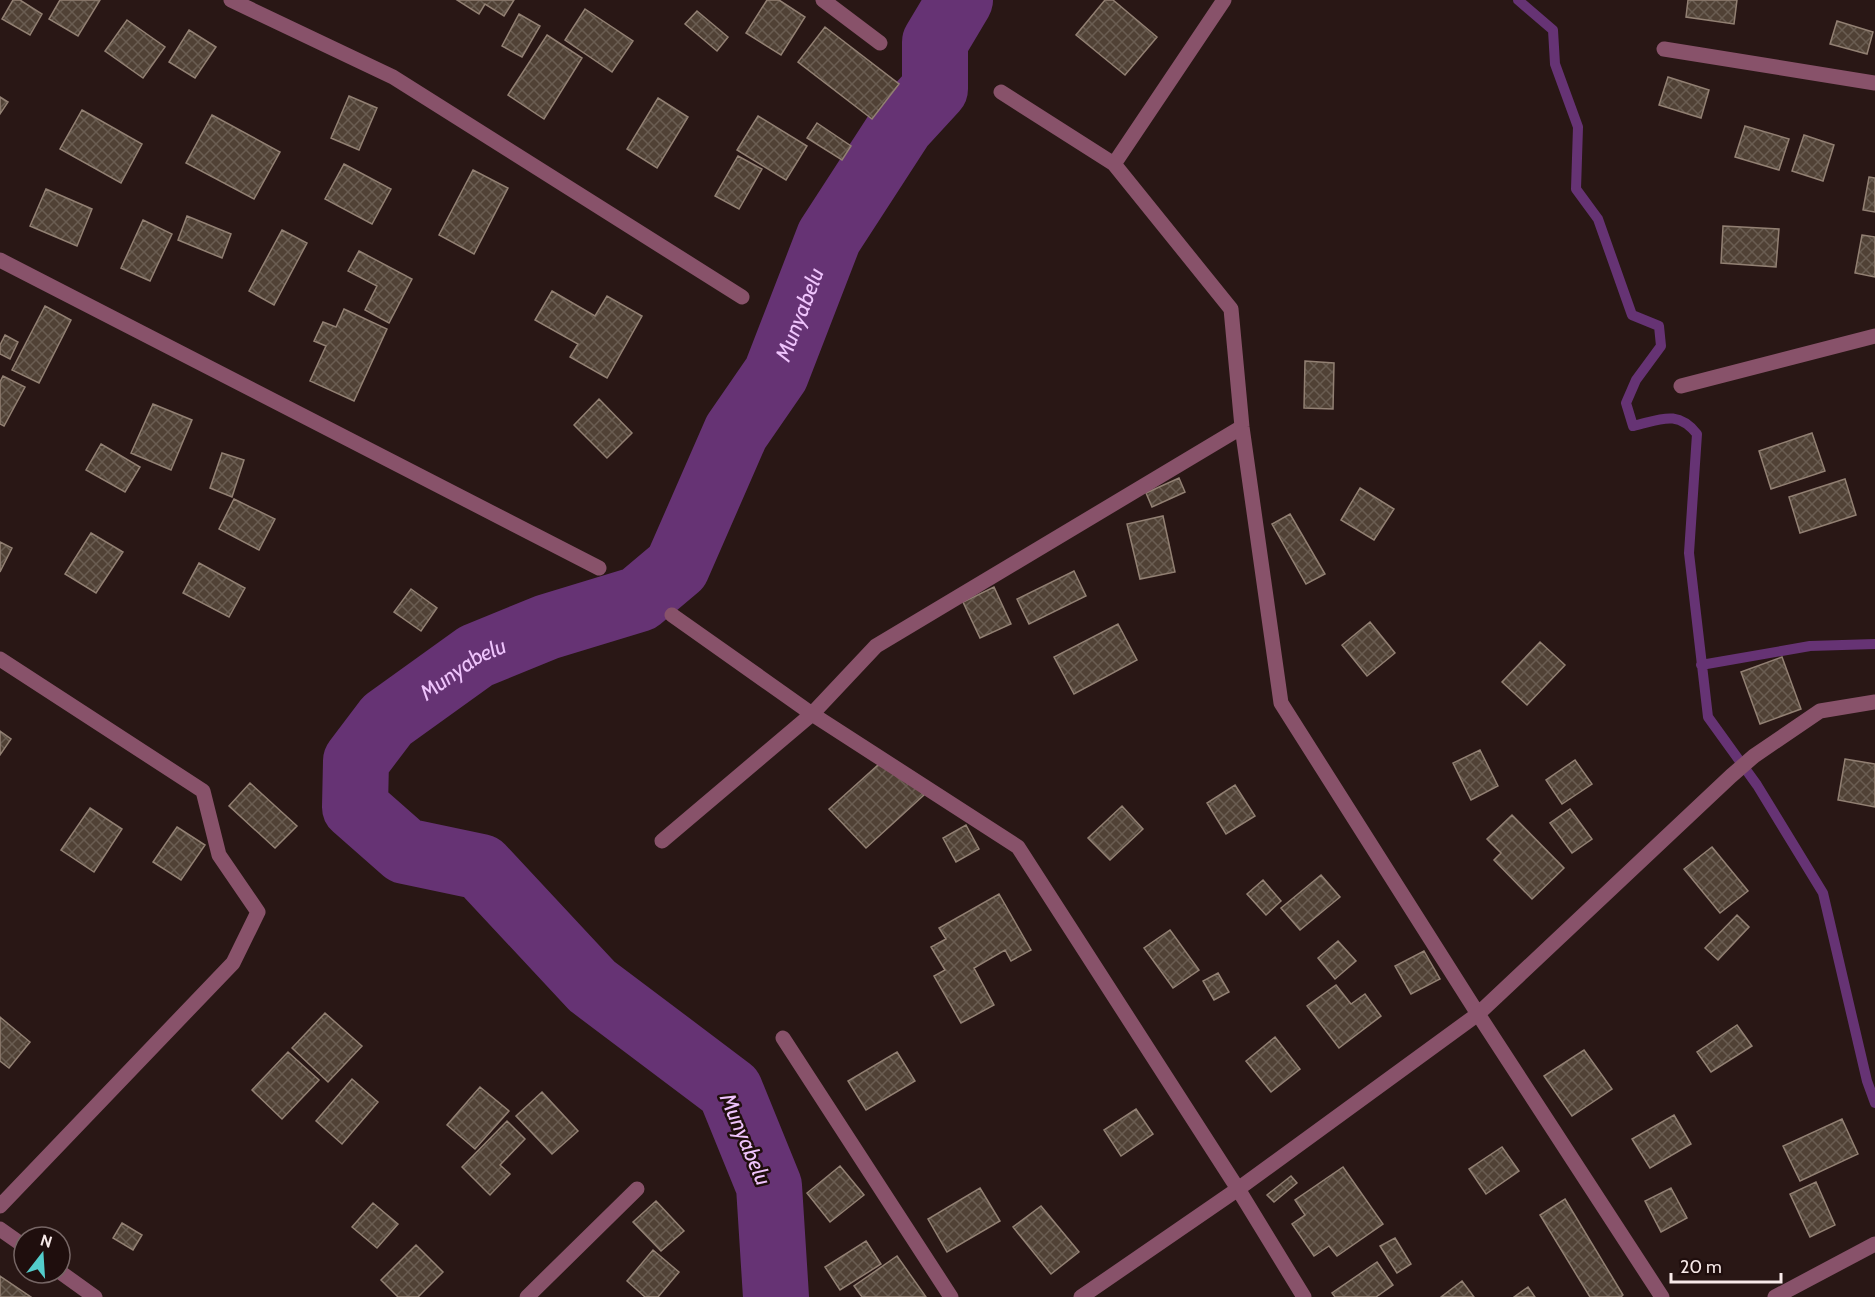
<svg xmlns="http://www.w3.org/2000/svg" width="1875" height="1297" font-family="Cabin,sans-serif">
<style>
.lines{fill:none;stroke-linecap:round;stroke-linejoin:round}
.stream{stroke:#663374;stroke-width:10}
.river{stroke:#663374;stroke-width:66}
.building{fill:url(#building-cross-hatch);stroke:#928073;stroke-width:1.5}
.minor{stroke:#88526a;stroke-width:15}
.labels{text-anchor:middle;stroke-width:5;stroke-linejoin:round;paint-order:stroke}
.water-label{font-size:22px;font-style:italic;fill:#efc4fc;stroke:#1f0e0d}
</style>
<defs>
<pattern id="building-cross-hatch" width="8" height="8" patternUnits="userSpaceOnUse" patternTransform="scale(1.5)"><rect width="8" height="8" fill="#504135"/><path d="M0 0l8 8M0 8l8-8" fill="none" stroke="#6a5d52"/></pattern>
</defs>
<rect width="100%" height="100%" fill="#291715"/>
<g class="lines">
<!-- stream -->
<path class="stream" d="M 1518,0 L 1553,30 L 1555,64 L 1578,127 L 1576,189 L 1598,219 L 1632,315 L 1659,326 L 1661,346 L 1636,380 L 1626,403 L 1633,426 C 1660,420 1677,409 1697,434 L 1689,553 L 1708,717 L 1757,785 L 1823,893 L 1867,1081 L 1875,1103
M 1701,665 L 1810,646 L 1875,644"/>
<!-- river -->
<path class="river" id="s1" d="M 776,1297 L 769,1186 L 730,1090 L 592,986 L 481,867 L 405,851 L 355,807 L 356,761 L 387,720 L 476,656 L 547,627 L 639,599 L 677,567 L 736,432 L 776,374 L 829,237 L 901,126 L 935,89 L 935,42 L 960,0"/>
</g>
<!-- building -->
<path class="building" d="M 13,0 L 20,0 L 42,14 L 30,35 L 2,19 Z
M 60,0 L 100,0 L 78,36 L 49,19 Z
M 457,0 L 514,0 L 504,16 L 485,4 L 479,14 Z
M 767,0 L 779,0 L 805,17 L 781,55 L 746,33 Z
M 1105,0 L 1113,0 L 1157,37 L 1125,75 L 1076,35 Z
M 1688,0 L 1737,0 L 1734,24 L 1686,17 Z
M 585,9 L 633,41 L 612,72 L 565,40 Z
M 697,11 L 728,37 L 717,51 L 685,24 Z
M 519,14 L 540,26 L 522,57 L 502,46 Z
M 127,20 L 165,47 L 143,78 L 105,51 Z
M 1837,21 L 1873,32 L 1867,54 L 1830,44 Z
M 825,27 L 899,84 L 872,119 L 798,62 Z
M 189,30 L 216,47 L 195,78 L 169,62 Z
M 547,35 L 582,58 L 544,119 L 508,95 Z
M 1668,77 L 1709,90 L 1701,118 L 1659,105 Z
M 349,96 L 377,108 L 359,150 L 331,138 Z
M 0,97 L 8,102 L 0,114 Z
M 658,98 L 688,117 L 657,168 L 627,149 Z
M 82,110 L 142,144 L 121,183 L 60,149 Z
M 212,115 L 280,152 L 254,199 L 186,163 Z
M 758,116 L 807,146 L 786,180 L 737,150 Z
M 817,123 L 851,146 L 842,160 L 807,138 Z
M 1745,126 L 1789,139 L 1779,170 L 1735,157 Z
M 1804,135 L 1834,145 L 1823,181 L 1792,171 Z
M 738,156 L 762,169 L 739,209 L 715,196 Z
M 344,164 L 391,189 L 372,224 L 325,199 Z
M 473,170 L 508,188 L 474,254 L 439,235 Z
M 1869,177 L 1875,178 L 1875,212 L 1863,210 Z
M 46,189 L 92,209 L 77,246 L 30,226 Z
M 187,216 L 231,234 L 222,258 L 178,240 Z
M 143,220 L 172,234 L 150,281 L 121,268 Z
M 1723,226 L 1779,229 L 1776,267 L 1721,263 Z
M 282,230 L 307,243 L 274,305 L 249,291 Z
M 1862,235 L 1875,237 L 1875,277 L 1855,273 Z
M 359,251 L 412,279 L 389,323 L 365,310 L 377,286 L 348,271 Z
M 552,291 L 595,316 L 607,296 L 642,316 L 607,378 L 570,357 L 578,344 L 535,320 Z
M 45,306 L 71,320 L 39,383 L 12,370 Z
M 344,309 L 387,329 L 354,401 L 310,381 L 326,346 L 314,341 L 323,322 L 336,327 Z
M 5,335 L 18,342 L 10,359 L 0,354 L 0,345 Z
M 1305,361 L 1334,363 L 1333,409 L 1304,408 Z
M 3,376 L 25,387 L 4,426 L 0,424 L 0,382 Z
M 599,399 L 632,433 L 607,458 L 574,425 Z
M 153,404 L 192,420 L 171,470 L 131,453 Z
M 1812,433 L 1825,471 L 1771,489 L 1759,451 Z
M 101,444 L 140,467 L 125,492 L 86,470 Z
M 222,453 L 244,460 L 232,497 L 210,488 Z
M 1179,478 L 1185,492 L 1152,507 L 1146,493 Z
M 1845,479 L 1856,515 L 1800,533 L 1789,497 Z
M 1360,488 L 1394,509 L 1374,540 L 1341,520 Z
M 234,499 L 275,519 L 259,550 L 219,529 Z
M 1290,514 L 1325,574 L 1306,584 L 1272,524 Z
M 1163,516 L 1175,572 L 1140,579 L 1127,524 Z
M 91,533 L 123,552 L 96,593 L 65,574 Z
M 0,542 L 12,548 L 0,572 Z
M 199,563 L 245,588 L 229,617 L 183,593 Z
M 1074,571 L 1086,596 L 1029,624 L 1017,599 Z
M 994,587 L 1011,624 L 980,638 L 963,602 Z
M 411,589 L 437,608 L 421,631 L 394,612 Z
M 1370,622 L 1395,653 L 1367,676 L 1342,645 Z
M 1118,624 L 1137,660 L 1074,694 L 1054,657 Z
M 1540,642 L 1565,665 L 1527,705 L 1502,682 Z
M 1782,657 L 1801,709 L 1760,724 L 1741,672 Z
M 0,731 L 11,739 L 0,755 Z
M 1480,750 L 1498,786 L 1471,800 L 1453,763 Z
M 888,756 L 924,795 L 866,848 L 829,809 Z
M 1845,759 L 1875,764 L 1875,807 L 1838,800 Z
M 1575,760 L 1592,784 L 1562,804 L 1546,780 Z
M 250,783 L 297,826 L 275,848 L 229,806 Z
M 1235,785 L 1255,816 L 1226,834 L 1207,803 Z
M 1122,806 L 1143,829 L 1110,860 L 1088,838 Z
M 90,808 L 122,829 L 94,872 L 61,850 Z
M 1570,809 L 1592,839 L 1572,853 L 1550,823 Z
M 1512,815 L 1564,868 L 1532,899 L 1494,860 L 1501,853 L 1487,839 Z
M 966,825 L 979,849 L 956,862 L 943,838 Z
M 177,827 L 205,845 L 181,880 L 153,862 Z
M 1712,847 L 1748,891 L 1720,913 L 1684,869 Z
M 1321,875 L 1340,897 L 1300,930 L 1281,908 Z
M 1263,880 L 1281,901 L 1266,915 L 1247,894 Z
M 999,894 L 1031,950 L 1011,961 L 1005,950 L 974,968 L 994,1005 L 961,1023 L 934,976 L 945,970 L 931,947 L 946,939 L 939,928 Z
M 1737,915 L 1749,927 L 1718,960 L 1705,948 Z
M 1170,930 L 1199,970 L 1173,988 L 1144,948 Z
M 1338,941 L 1356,961 L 1335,979 L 1318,958 Z
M 1424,951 L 1440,979 L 1411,994 L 1395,966 Z
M 1218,973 L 1229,992 L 1214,1000 L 1203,981 Z
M 1336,985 L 1351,1004 L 1365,994 L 1381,1016 L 1339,1048 L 1307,1006 Z
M 325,1013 L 362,1046 L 328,1082 L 292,1048 Z
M 0,1017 L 30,1042 L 9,1068 L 0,1061 Z
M 1737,1025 L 1752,1046 L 1711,1072 L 1697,1052 Z
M 1275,1037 L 1300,1069 L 1271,1092 L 1246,1061 Z
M 1584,1050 L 1612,1089 L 1572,1116 L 1544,1076 Z
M 288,1052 L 319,1080 L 282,1119 L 252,1090 Z
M 897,1052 L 915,1081 L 866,1110 L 848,1081 Z
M 352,1079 L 378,1102 L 342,1144 L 316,1121 Z
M 480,1087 L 509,1111 L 475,1149 L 447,1125 Z
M 542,1092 L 578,1131 L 552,1154 L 516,1116 Z
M 1136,1109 L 1153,1134 L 1121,1156 L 1104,1130 Z
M 1674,1115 L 1691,1144 L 1650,1168 L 1632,1139 Z
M 1842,1119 L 1858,1154 L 1800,1181 L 1783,1146 Z
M 507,1121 L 525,1139 L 500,1165 L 510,1174 L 490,1195 L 462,1167 Z
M 1502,1147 L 1519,1171 L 1486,1194 L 1469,1169 Z
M 840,1166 L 864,1195 L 830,1222 L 807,1193 Z
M 1343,1167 L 1383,1224 L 1337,1256 L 1329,1246 L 1314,1256 L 1292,1224 L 1305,1215 L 1295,1200 Z
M 1291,1176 L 1297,1183 L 1274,1202 L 1267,1195 Z
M 1816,1182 L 1835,1225 L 1810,1237 L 1790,1194 Z
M 980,1188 L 1000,1221 L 947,1252 L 928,1219 Z
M 1671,1188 L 1687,1218 L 1661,1232 L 1645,1201 Z
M 1565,1199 L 1623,1295 L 1621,1297 L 1590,1297 L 1540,1215 Z
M 656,1201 L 684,1231 L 661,1251 L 633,1222 Z
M 373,1203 L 398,1224 L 377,1248 L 352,1227 Z
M 1041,1206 L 1079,1252 L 1051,1274 L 1013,1227 Z
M 122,1223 L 142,1235 L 133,1250 L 113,1238 Z
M 1395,1238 L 1411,1264 L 1397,1273 L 1380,1246 Z
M 866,1241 L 881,1264 L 840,1290 L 825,1267 Z
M 416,1245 L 443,1272 L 418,1297 L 398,1297 L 381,1280 Z
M 653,1250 L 679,1272 L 658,1297 L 645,1297 L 627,1281 Z
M 897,1256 L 926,1297 L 862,1297 L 854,1286 Z
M 1377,1262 L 1393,1285 L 1376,1297 L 1335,1297 L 1332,1293 Z
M 0,1276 L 31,1297 L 0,1297 Z
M 1462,1281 L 1474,1297 L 1441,1297 Z
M 1528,1287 L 1535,1297 L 1514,1297 Z"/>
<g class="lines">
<!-- minor -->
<path class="minor" d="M 231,0 L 393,77 L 742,297
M 823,0 L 880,43
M 1664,49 L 1875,83
M 1001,92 L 1114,164 L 1224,0
M 1114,164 L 1231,309 L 1242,427 L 1281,703 L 1478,1014 L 1662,1297
M 0,260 L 599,568
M 1681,386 L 1875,336
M 672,615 L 812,714 L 1018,847 L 1238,1189 L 1304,1297
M 0,659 L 203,791 L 219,855 L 258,912 L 233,963 L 0,1206
M 662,841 L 812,714 L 876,646 L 1242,427
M 783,1038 L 951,1297
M 0,1229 L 24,1246
M 60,1272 L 95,1297
M 527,1297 L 637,1189
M 1081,1297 L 1238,1189 L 1478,1014 L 1731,776 L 1754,756 L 1820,711 L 1875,702
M 1775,1297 L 1875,1244"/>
</g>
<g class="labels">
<!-- water labels -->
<g class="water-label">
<text dy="8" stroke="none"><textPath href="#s1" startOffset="1406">Munyabelu</textPath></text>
<text dy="8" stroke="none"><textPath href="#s1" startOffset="884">Munyabelu</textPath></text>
<text transform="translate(746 1139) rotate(67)" y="8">Munyabelu</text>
</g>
</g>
<!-- north arrow -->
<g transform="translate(42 1255) rotate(17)"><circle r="28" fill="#1f0e0d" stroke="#766665" stroke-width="1.5"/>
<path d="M0-4.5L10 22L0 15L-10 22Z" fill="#53cdcb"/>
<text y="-9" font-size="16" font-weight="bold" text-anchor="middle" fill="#f8eae9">N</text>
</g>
<!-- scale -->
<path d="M1671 1273v9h110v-9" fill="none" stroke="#f8eae9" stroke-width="3"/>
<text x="1680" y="1273" font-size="18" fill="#f8eae9" stroke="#1f0e0d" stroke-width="4.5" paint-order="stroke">20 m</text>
</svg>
